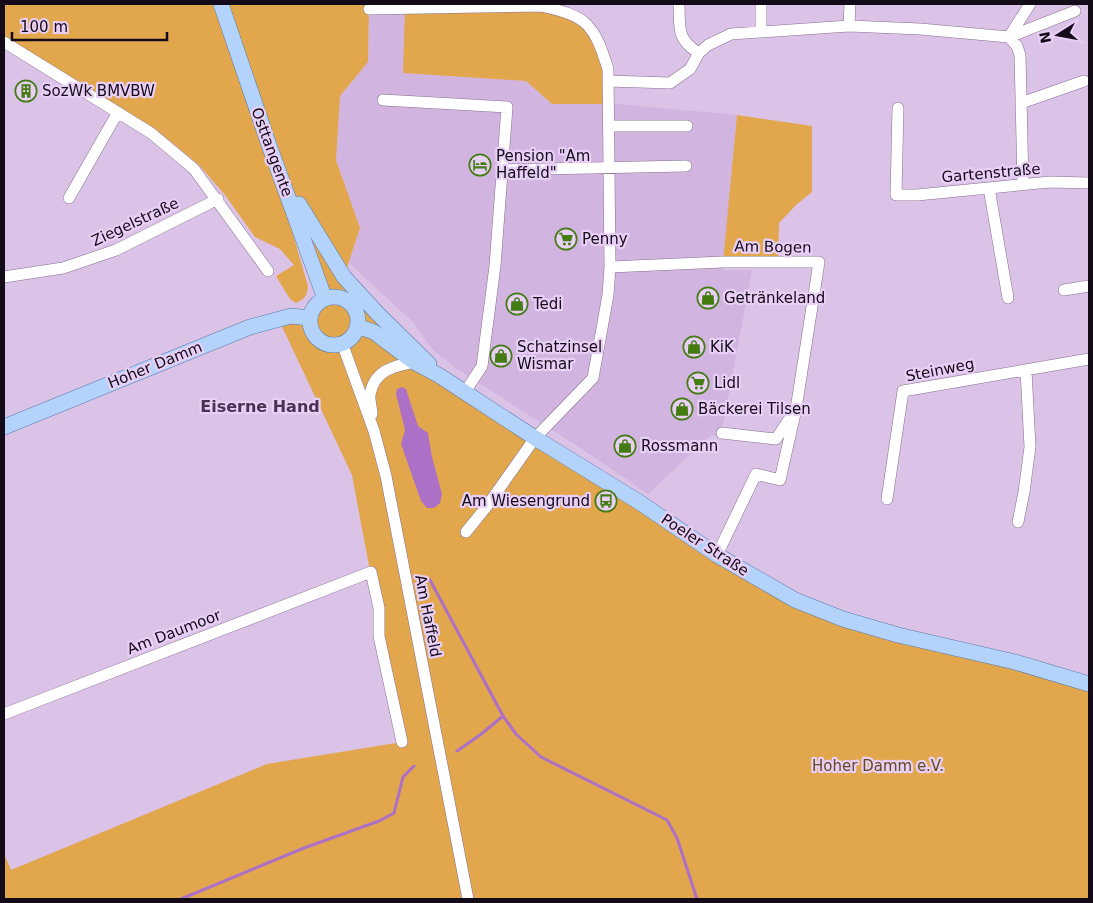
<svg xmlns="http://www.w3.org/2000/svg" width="1093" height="903" font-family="'DejaVu Sans',sans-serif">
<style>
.built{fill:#d1b4df}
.green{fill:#e2a64c}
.water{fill:#ac71c7}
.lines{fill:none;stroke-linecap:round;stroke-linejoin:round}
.stream{stroke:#ac71c7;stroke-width:3}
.minor-casing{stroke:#866f91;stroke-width:12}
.major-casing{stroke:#5b7aaa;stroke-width:16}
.minor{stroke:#fff;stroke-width:11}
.major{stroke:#b3d3fb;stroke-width:15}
.labels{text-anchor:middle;stroke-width:4.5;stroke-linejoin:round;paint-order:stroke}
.poi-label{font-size:15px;fill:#140b18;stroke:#e8cff5;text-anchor:start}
.street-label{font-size:15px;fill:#140b18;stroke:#e8cff5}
.park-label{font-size:15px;fill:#644820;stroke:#e8cff5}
.neighbourhood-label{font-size:16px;font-weight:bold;fill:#483351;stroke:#e8cff5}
</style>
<rect width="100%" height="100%" fill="#dbc2e7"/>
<!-- built -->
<path class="built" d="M 405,8 L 404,73 L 526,81 L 552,104 L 616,104 L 737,115 L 723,270 L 752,270 L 721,436 L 711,435 L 648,494 L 582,449 L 457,369 L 432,349 L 415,324 L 349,263 L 360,228 L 336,160 L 340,96 L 368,62 L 369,9 Z"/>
<!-- green -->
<path class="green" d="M 4,4 L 369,4 L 368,62 L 340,96 L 336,160 L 360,228 L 344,277 L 440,376 L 795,600 L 1089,684 L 1089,899 L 4,899 L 4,854 L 11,870 L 267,764 L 402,742 L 352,475 L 278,318 L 307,313 L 311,304 L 323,296 L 287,214 L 308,286 C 307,296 305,299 296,303 L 290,299 L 276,276 L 294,265 L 280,249 L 255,237 L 225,195 L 199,165 L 154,128 L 4,36 Z
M 405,8 L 567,12 L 601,46 L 608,104 L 552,104 L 526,81 L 403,73 Z
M 737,115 L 812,126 L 812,192 L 796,205 L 779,223 L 778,262 L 723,262 Z"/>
<!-- water -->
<path class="water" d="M 402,387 L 406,389 L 418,426 L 428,433 L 432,457 L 442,494 L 440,503 L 434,508 L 427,508 L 421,501 L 401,444 L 405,430 L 396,394 L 397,389 Z"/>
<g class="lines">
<!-- stream -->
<path class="stream" d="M 430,580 L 503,716 L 516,734 L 541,757 L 667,820 L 677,838 L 697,899
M 457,751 L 480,735 L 503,716
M 181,899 L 304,848 L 379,821 L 394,813 L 403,777 L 414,766"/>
<!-- minor casing -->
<g class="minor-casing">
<path id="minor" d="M 679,4 C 680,28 676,39 699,53
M 369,9 L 541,6 C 587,16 594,24 608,69 L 610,267 L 608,295 L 593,378 L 535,438 L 487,506 L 466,532
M 849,26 L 850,4
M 761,31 L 761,4
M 1009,37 L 1075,11
M 1009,37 L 1030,4
M 4,42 L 151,133 L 194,169 L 268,271
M 608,81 L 670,83 L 690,69 L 699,53 L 708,45 L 731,34 L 849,26 L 920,29 L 1009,37 L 1017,46 L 1020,55 L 1023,184
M 383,100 L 507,107 L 495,266 L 482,366 L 465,392
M 1021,103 L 1084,81
M 898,108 L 896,195 L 917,195 L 1050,182 L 1089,183
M 609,126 L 687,126
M 502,170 L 686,166
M 989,188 L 1008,298
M 69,198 L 118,112
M 610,267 L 723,262 L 819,262 L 796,409
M 4,277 L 63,268 L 116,250 L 218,199
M 1064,290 L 1089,286
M 342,343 L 374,431 L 386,476 L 468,899
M 372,414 C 372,408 369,400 370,395 C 374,370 394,366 414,362
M 887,499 L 903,391 L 1089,359
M 1018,522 L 1024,492 L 1030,447 L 1026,370
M 717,555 L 756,474 L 780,480 L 796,409 L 776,439 L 722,433
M 4,714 L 371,572 L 379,608 L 379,636 L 402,742"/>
</g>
<!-- major casing -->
<g class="major-casing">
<path id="major" d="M 221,4 L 269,145 L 325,299
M 299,204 L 344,277 L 378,314 L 429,364
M310 321a24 24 0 1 1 48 0a24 24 0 1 1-48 0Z
M 357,326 L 374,332 L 414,362 L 440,376 L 535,438 L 639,502 L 717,555 L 795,600 L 843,619 L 898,635 L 1015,662 L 1089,684
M 4,427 L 250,327 L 291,316 L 310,318"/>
</g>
<!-- minor -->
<use href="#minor" class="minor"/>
<!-- major -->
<use href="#major" class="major"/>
</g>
<!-- icons -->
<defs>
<g id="building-ring" transform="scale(1.125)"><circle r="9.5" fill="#e8cff5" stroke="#447c12" stroke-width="1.5"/><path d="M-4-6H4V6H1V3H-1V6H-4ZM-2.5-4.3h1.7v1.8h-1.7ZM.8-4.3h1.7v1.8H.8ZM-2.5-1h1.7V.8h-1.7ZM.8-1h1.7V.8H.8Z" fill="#447c12"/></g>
<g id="hotel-ring" transform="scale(1.125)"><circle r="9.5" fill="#e8cff5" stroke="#447c12" stroke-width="1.5"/><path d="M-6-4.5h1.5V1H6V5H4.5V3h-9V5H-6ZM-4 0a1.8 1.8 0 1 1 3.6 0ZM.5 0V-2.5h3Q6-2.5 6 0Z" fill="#447c12"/></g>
<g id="supermarket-ring" transform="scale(1.125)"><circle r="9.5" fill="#e8cff5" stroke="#447c12" stroke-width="1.5"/><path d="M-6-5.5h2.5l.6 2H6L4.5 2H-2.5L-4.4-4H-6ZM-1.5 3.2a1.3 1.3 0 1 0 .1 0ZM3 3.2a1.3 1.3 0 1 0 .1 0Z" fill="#447c12"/></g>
<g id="shop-ring" transform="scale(1.125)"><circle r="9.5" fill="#e8cff5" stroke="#447c12" stroke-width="1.5"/><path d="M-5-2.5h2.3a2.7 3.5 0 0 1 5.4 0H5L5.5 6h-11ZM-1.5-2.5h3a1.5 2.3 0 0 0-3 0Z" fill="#447c12"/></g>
<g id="bus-ring" transform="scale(1.125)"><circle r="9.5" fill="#e8cff5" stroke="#447c12" stroke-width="1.5"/><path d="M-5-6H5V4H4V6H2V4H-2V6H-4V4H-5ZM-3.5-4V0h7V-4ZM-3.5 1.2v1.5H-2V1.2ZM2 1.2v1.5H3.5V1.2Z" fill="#447c12"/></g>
</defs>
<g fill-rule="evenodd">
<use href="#building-ring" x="26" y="91"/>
<use href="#hotel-ring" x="480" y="165"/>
<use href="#supermarket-ring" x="566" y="239"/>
<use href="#shop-ring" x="708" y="298"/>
<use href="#shop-ring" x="517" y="304"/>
<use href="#shop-ring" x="694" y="347"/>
<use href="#shop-ring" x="501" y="356"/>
<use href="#supermarket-ring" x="698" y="383"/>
<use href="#shop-ring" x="682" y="409"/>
<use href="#shop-ring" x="625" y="446"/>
<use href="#bus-ring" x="606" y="501"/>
</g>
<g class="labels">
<!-- poi labels -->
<g class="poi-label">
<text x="42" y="96">SozWk BMVBW</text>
<text x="496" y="161">Pension "Am<tspan x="496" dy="17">Haffeld"</tspan></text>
<text x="582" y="244">Penny</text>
<text x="724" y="303">Getränkeland</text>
<text x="533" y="309">Tedi</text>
<text x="517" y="352">Schatzinsel<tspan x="517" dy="17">Wismar</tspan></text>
<text x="710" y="352">KiK</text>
<text x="714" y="388">Lidl</text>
<text x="698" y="414">Bäckerei Tilsen</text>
<text x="641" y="451">Rossmann</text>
<text x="590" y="506" text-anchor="end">Am Wiesengrund</text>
</g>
<!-- street labels -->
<g class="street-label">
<text transform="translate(272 152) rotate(70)" y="5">Osttangente</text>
<text transform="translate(991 173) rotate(-5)" y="5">Gartenstraße</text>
<text transform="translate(135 222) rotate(-25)" y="5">Ziegelstraße</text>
<text transform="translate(773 247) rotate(1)" y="5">Am Bogen</text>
<text transform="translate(155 365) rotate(-22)" y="5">Hoher Damm</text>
<text transform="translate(940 370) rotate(-11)" y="5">Steinweg</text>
<text transform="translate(705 545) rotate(33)" y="5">Poeler Straße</text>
<text transform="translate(428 616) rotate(79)" y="5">Am Haffeld</text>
<text transform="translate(174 632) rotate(-21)" y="5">Am Daumoor</text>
</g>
<!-- park labels -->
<g class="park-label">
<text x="878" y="771">Hoher Damm e.V.</text>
</g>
<!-- neighbourhood labels -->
<g class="neighbourhood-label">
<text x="260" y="412">Eiserne Hand</text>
</g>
</g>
<!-- border -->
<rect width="1093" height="903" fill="none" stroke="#140b18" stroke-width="10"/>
<!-- north arrow -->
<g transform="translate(1058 35) rotate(259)" stroke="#e8cff5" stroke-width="4" paint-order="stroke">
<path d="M0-4L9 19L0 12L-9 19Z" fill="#140b18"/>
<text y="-8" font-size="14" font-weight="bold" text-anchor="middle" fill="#140b18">N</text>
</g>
<!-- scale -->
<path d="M12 32v8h155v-8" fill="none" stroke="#140b18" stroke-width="2.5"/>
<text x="20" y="32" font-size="15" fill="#140b18" stroke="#e8cff5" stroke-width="4" paint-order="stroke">100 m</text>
</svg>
